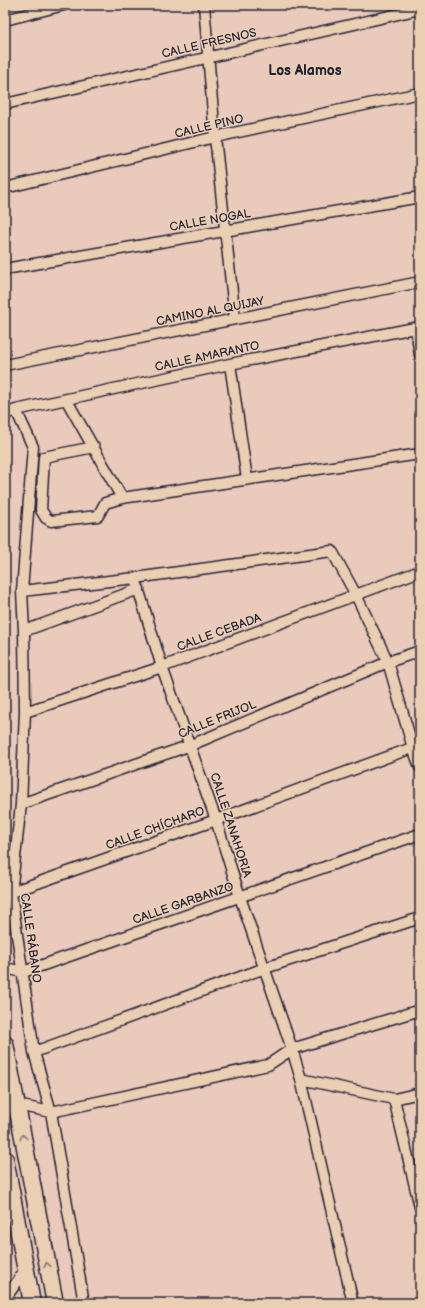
<svg xmlns="http://www.w3.org/2000/svg" width="425" height="1308" font-family="'Balsamiq Sans',sans-serif">
<style>
.lines{fill:none;stroke-linecap:round;stroke-linejoin:round}
.minor-casing{stroke:#22223b;stroke-width:13}
.primary-casing{stroke:#22223b;stroke-width:19}
.minor{stroke:#ebcfb2;stroke-width:10}
.primary{stroke:#ebcfb2;stroke-width:16}
.oneway{stroke:#867876}
.labels{text-anchor:middle;stroke-width:3;stroke-linejoin:round;paint-order:stroke}
.street-label{font-size:12px;fill:#22223b;stroke:#ebcfb2}
.quarter-label{font-size:14px;font-weight:bold;fill:#22223b;stroke:#ebcfb2}
</style>
<rect width="100%" height="100%" fill="#eacaba"/>
<filter id="ink" filterUnits="userSpaceOnUse"><feTurbulence type="fractalNoise" baseFrequency=".025" numOctaves="2"/><feDisplacementMap in="SourceGraphic" scale="8" xChannelSelector="R" yChannelSelector="G"/><feConvolveMatrix kernelMatrix="1 2 1 2 8 2 1 2 1" color-interpolation-filters="sRGB"/></filter>
<g filter="url(#ink)">
<g class="lines">
<!-- minor casing -->
<g class="minor-casing">
<path id="minor" d="M 204,5 L 215,137 L 235,319
M 5,20 L 64,5
M 5,104 L 420,9
M 5,188 L 215,137 L 420,93
M 5,269 L 420,197
M 416,328 L 420,355
M 230,364 L 247,479
M 5,365 L 420,282
M 66,399 L 122,498
M 16,410 L 33,447 L 22,591 L 24,631 L 25,712 L 21,804 L 11,893 L 34,1052 L 51,1112 L 84,1303
M 5,414 L 16,410 L 230,364 L 420,327
M 94,447 L 44,457 L 41,510 L 46,518 L 51,521 L 98,516 L 105,503 L 122,498 L 420,454
M 135,578 L 162,667 L 216,820 L 240,897 L 292,1049 L 301,1079 L 353,1303
M 22,591 L 135,578 L 332,551 L 356,595 L 388,662 L 413,748 L 420,767
M 24,631 L 139,589
M 25,712 L 162,667 L 420,571
M 21,804 L 191,745 L 388,662 L 420,651
M 6,894 L 216,820 L 420,745
M 5,968 L 23,972 L 420,834
M 34,1052 L 265,968 L 420,918
M 301,1079 L 394,1099 L 420,1093
M 394,1099 L 420,1207
M 17,1105 L 51,1112 L 268,1065 L 292,1049 L 420,1010
M 5,1299 L 26,1269"/>
</g>
<!-- primary casing -->
<g class="primary-casing">
<path id="primary" d="M 5,1044 L 55,1303
M 5,1159 L 32,1303"/>
</g>
<!-- minor -->
<use href="#minor" class="minor"/>
<!-- primary -->
<use href="#primary" class="primary"/>
</g>
<!-- one-way arrows -->
<defs><path id="oneway-chevron" d="M-2-3.5L2.5 0L-2 3.5" fill="none" stroke-width="1.6" stroke-linecap="round" stroke-linejoin="round"/></defs>
<g class="oneway">
<use href="#oneway-chevron" transform="translate(23 1137) rotate(-101)"/>
<use href="#oneway-chevron" transform="translate(47 1265) rotate(-101)"/>
</g>
</g>
<g class="labels">
<!-- street labels -->
<g class="street-label">
<text transform="translate(209 43) rotate(-13)" y="4">CALLE FRESNOS</text>
<text transform="translate(209 126) rotate(-13)" y="4">CALLE PINO</text>
<text transform="translate(210 220) rotate(-10)" y="4">CALLE NOGAL</text>
<text transform="translate(210 311) rotate(-11)" y="4">CAMINO AL QUIJAY</text>
<text transform="translate(207 356) rotate(-12)" y="4">CALLE AMARANTO</text>
<text transform="translate(219 632) rotate(-20)" y="4">CALLE CEBADA</text>
<text transform="translate(217 719) rotate(-22)" y="4">CALLE FRIJOL</text>
<text transform="translate(231 825) rotate(72)" y="4">CALLE ZANAHORIA</text>
<text transform="translate(155 828) rotate(-20)" y="4">CALLE CHÍCHARO</text>
<text transform="translate(183 903) rotate(-19)" y="4">CALLE GARBANZO</text>
<text transform="translate(31 938) rotate(82)" y="4">CALLE RÁBANO</text>
</g>
<!-- quarter labels -->
<g class="quarter-label">
<text x="305" y="75">Los Alamos</text>
</g>
</g>
<!-- margin -->
<rect width="425" height="1308" fill="none" stroke="#ebcfb2" stroke-width="20"/>
<rect x="10" y="10" width="405" height="1288" fill="none" stroke="#22223b" stroke-width="1.5" filter="url(#ink)"/>
</svg>
